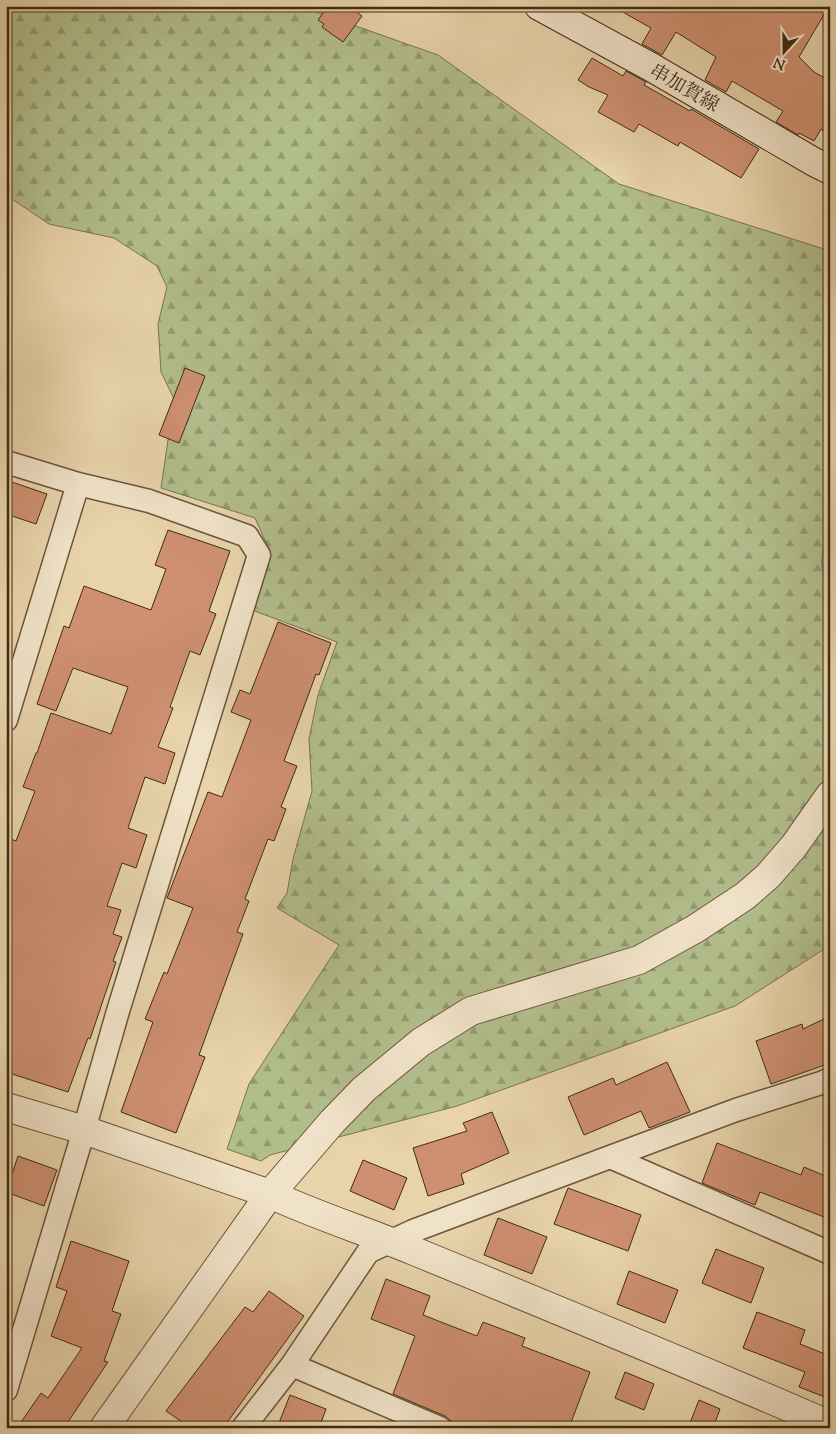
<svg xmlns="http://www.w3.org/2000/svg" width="836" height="1434" font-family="'Sorts Mill Goudy','Noto Serif JP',serif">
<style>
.forest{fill:url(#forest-firs);stroke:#7a7450}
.water{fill:#9bb6b4;stroke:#777e74}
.building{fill:#ce9071;stroke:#412b13}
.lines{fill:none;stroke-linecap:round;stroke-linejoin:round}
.minor-casing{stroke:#6b5539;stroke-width:25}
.tertiary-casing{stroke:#6b5539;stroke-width:30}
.secondary-casing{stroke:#412b13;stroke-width:30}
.minor{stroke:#f0e2c8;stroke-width:22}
.tertiary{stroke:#f0e2c8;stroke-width:28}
.secondary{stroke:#f0e2c8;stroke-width:28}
.labels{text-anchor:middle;stroke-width:5;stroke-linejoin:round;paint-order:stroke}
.street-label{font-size:19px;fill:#412b13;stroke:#f0e2c8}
</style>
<defs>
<pattern id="forest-firs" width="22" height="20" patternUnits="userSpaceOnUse" patternTransform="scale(1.25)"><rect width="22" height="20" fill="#b2bd8c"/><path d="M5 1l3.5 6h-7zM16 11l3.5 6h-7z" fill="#929a71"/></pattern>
</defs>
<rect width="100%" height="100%" fill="#e8d3ab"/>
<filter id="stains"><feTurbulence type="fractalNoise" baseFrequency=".004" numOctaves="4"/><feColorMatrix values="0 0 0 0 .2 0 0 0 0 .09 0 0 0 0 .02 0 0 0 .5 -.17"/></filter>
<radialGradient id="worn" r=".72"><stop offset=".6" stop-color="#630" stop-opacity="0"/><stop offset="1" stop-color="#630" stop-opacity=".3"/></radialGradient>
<!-- forest -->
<path class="forest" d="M 6,6 L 299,6 L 438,55 L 619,184 L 824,249 L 830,257 L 830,947 L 826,948 L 735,1006 L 457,1106 L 270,1155 L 261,1161 L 227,1149 L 249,1084 L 339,945 L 277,908 L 287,893 L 293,859 L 312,791 L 309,739 L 318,695 L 337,642 L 252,610 L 269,549 L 255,518 L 161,488 L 174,399 L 161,372 L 158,324 L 167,287 L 157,266 L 114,238 L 49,224 L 6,195 Z"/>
<!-- water -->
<path class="water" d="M 830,526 L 830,577 L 829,577 L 824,575 C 818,561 825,540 830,526 Z"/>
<!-- building -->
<path class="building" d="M 328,6 L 349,6 L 362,16 L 343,42 L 322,27 L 324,24 L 318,20 Z
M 612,6 L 829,6 L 799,57 L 814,72 L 830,81 L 830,134 L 821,129 L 814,141 L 799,133 L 798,135 L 776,122 L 783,111 L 732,81 L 726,92 L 705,80 L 716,57 L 676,32 L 662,55 L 642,44 L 651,28 Z
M 592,58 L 623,76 L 626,71 L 646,82 L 644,85 L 690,111 L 691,109 L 759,149 L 741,178 L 680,142 L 678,146 L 639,124 L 634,132 L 598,112 L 608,95 L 589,87 L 578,80 Z
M 185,368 L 205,376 L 179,443 L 159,435 Z
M 6,480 L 47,494 L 36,524 L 6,514 Z
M 168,530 L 230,551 L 209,611 L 216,614 L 200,655 L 190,651 L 170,707 L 173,708 L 158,747 L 175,753 L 165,784 L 145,777 L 128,828 L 147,835 L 136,868 L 122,863 L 107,906 L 121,910 L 113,934 L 122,937 L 113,961 L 116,962 L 90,1039 L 88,1038 L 68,1092 L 6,1072 L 6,837 L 16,841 L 35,791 L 23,787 L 36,753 L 37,753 L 51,713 L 111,734 L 128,687 L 73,668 L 56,711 L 37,704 L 64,626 L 69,628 L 84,586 L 151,610 L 166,569 L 155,565 Z
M 278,622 L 331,643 L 319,675 L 316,674 L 284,761 L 297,766 L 281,807 L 286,809 L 274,841 L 268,839 L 245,899 L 249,901 L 237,932 L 243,934 L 199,1055 L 205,1057 L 176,1133 L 121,1112 L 153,1022 L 145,1019 L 164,972 L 167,974 L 193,908 L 167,898 L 208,792 L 222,797 L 251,720 L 231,712 L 240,690 L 250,694 Z
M 830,1016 L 830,1063 L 771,1084 L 756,1041 L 802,1024 L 803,1029 Z
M 667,1062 L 690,1112 L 649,1128 L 641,1111 L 584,1135 L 568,1097 L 613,1078 L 616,1085 Z
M 492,1112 L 509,1153 L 461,1174 L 464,1184 L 428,1196 L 413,1148 L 467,1131 L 463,1123 Z
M 717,1143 L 801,1175 L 804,1167 L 830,1178 L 830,1202 L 824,1217 L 760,1192 L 755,1205 L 702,1183 Z
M 18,1156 L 57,1170 L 44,1206 L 6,1192 Z
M 363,1160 L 407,1178 L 394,1210 L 350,1191 Z
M 568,1188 L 641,1215 L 628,1251 L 554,1224 Z
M 498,1218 L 547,1237 L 532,1274 L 484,1255 Z
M 71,1241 L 129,1261 L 112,1311 L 121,1314 L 104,1361 L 108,1362 L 64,1428 L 17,1428 L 41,1393 L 48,1398 L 82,1348 L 51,1336 L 67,1291 L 56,1287 Z
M 716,1249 L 764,1268 L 751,1303 L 702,1283 Z
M 629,1271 L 678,1290 L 665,1323 L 617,1304 Z
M 386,1279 L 430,1296 L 423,1315 L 477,1336 L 483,1322 L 525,1338 L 522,1346 L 590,1372 L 569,1428 L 453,1428 L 451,1421 L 445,1416 L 393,1394 L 415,1336 L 371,1319 Z
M 269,1291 L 304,1316 L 223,1428 L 191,1428 L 166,1411 L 245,1307 L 253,1312 Z
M 757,1312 L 805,1330 L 800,1344 L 830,1356 L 830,1399 L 799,1387 L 805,1372 L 743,1348 Z
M 625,1372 L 654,1384 L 644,1410 L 615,1398 Z
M 290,1395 L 326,1409 L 319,1428 L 277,1428 Z
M 699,1400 L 720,1409 L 713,1428 L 703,1428 L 690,1423 Z"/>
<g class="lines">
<!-- minor casing -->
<g class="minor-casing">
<path id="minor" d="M 6,462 L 78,484 L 149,501 L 247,536 L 259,555 L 118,1011 L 84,1130 L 6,1390
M 6,720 L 78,484
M 610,1157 L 830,1253
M 292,1365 L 440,1428
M 243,1428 L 292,1365 L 368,1252 L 413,1231 L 610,1157 L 736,1110 L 821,1083 L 830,1079"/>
</g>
<!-- tertiary casing -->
<g class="tertiary-casing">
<path id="tertiary" d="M 6,1107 L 84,1130 L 270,1194 C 317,1216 366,1231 414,1251 C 553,1308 692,1365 830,1425
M 104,1428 L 270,1194 L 332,1122 L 364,1089 L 421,1042 L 471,1011 L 639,960 L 695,929 L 745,896 L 768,876 L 794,846 L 830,795"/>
</g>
<!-- secondary casing -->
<g class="secondary-casing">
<path id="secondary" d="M 539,6 L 651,67 L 814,162 L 830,170"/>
</g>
<!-- minor -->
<use href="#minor" class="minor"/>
<!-- tertiary -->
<use href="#tertiary" class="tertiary"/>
<!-- secondary -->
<use href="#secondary" class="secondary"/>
</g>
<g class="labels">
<!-- street labels -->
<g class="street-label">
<text transform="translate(685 87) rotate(30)" y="7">串加賀線</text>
</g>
</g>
<!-- margin -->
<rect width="836" height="1434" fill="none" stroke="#e8d3ab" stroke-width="25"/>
<rect x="8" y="8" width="821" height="1419" fill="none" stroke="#412b13" stroke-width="2.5"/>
<rect x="12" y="12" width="811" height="1409" fill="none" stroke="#412b13"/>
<!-- north arrow -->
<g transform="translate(784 52) rotate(201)" stroke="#f0e2c8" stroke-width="4" paint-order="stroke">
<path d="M0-4L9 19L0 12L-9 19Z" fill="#412b13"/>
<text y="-8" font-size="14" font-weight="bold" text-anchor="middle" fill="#412b13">N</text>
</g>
<rect width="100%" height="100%" filter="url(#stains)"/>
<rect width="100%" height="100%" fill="url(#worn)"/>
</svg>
